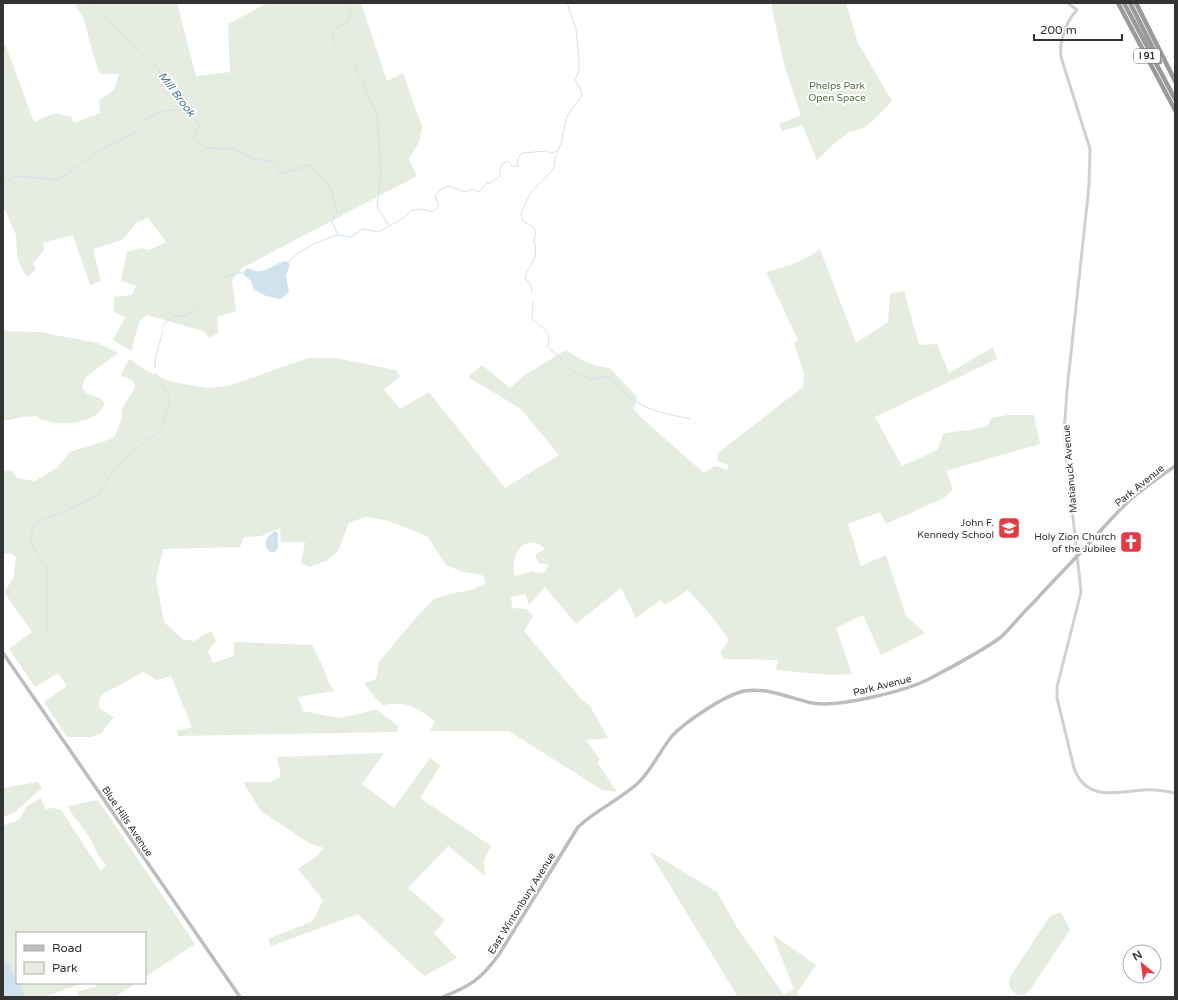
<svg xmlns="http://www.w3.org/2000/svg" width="1178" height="1000" font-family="'Varela Round',sans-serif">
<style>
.green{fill:#e6ecdf;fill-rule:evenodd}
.water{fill:#cfe2ee}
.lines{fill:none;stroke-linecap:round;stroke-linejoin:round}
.stream{stroke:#cfe2ee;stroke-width:1}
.tertiary{stroke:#d0d0d0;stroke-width:3}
.secondary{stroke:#bdbdbd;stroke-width:3.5}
.motorway{stroke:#9a9a9a;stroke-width:4.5}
.labels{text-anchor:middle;stroke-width:4;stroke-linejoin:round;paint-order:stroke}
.shield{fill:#fff;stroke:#707070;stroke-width:1}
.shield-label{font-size:9px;font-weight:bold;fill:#333}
.park-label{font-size:10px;fill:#56703f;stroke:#fff}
.street-label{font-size:10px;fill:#333;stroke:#fff}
.poi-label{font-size:10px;fill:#333;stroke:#fff;text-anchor:end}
.water-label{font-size:11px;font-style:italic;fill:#3f7597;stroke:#fff}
</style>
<rect width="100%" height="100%" fill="#fff"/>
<!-- green -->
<path class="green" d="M 74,3 L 177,3 L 196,76 L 230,72 L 228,24 L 268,3 L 361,3 L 387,81 L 403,73 L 422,127 L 419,142 L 409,159 L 417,176 L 242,268 L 232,280 L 236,311 L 217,317 L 218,333 L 209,338 L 203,331 L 147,315 L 140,320 L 131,351 L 113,340 L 125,317 L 114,312 L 114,297 L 132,295 L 136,286 L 121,281 L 127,252 L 141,248 L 149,250 L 166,242 L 148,218 L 137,222 L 122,240 L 93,249 L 101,281 L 90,285 L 73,235 L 43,243 L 44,250 L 33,263 L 36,270 L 27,277 L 22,269 L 17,257 L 16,235 L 5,210 L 3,210 L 3,47 L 6,46 L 34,122 L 55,113 L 71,117 L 74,123 L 100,113 L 99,100 L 114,90 L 119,74 L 100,74 L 96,64 L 83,17 Z
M 771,3 L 846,3 L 858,43 L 892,101 L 873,121 L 865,127 L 850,132 L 836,142 L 817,160 L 802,125 L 782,131 L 779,124 L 801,115 L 783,61 Z
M 820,249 L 856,343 L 888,322 L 890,294 L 904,291 L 919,345 L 937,344 L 949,373 L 993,347 L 997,359 L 875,417 L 902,466 L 937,450 L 944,433 L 970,430 L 987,426 L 992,418 L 1008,415 L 1034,415 L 1040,444 L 946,471 L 953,489 L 944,498 L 886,524 L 880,512 L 848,524 L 861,566 L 886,555 L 906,616 L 925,633 L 881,655 L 863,615 L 836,628 L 852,674 L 830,675 L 776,670 L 778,660 L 724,659 L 720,653 L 729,640 L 714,619 L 688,590 L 665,605 L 661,600 L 636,618 L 621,588 L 576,624 L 545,587 L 529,605 L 525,594 L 511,597 L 512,608 L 526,609 L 533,616 L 524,631 L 581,699 L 590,706 L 608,738 L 586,740 L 600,760 L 597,762 L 617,792 L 602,790 L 509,731 L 430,731 L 435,721 C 415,707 408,701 383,705 L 376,699 L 364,683 L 376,679 L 379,662 L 413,621 L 434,599 L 449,594 L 471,590 L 486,583 L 482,575 L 463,572 L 446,565 L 428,537 L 405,527 L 385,520 L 365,517 L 349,523 L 338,551 L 326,561 L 309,567 L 301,563 L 305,542 L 281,542 L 280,528 L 261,536 L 244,537 L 240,547 L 163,549 L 156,579 L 164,622 L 182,639 L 194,641 L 211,631 L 216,641 L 208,651 L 213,663 L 234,656 L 234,642 L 312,645 L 323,667 L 329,683 L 334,691 L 298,697 L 303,711 L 339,718 L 355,715 L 376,709 L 399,727 L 396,732 L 178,736 L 177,731 L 192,727 L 171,676 L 157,680 L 143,672 L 101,695 L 99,702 L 100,709 L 114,717 L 101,733 L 91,737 L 67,737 L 44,702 L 67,686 L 58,673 L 35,687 L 9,649 L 32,632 L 4,592 L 13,579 L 16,558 L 11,553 L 3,554 L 3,472 L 11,470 L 17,478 L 35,481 L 57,468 L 70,452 L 114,438 L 122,418 L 122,408 L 132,393 L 135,386 L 133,381 L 121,375 L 129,359 L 147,371 L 172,382 L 208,388 L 228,386 L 308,358 L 336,358 L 396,370 L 400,376 L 384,390 L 400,409 L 429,392 L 505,488 L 559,455 L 521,409 L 468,377 L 482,365 L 510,388 L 523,376 L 566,350 C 579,359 593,367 610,368 L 637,397 L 634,410 L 646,422 L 704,473 L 715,466 L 727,470 L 729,465 L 717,461 L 718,453 L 803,387 L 804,374 L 794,343 L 798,340 L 766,272 C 770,270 774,270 778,269 C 793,264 808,259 820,249 ZM 533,542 L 539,544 L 545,549 L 537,553 L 535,557 L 540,564 L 549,564 L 545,572 L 535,573 L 533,571 L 515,576 C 512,568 514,553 521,547 C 523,544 530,543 533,542 Z
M 3,331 L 39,332 L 98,343 L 118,353 L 85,378 L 82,388 L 86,393 L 102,399 L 105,404 C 103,407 100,412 97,414 C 83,425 49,427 36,416 L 22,417 L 3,421 Z
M 384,753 L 362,784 L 394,808 L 430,758 L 440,766 L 420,798 L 491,846 L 484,860 L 485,876 L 448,846 L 408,888 L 445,920 L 434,933 L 457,958 L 424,976 L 358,914 L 271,946 L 268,939 L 313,921 L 323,900 L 298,869 L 318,855 L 324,848 L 309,843 L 261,811 L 243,782 L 270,782 L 281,777 L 277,757 Z
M 38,782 L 42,788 L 17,810 L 3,818 L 3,788 Z
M 41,798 L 45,809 L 54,808 L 61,810 L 101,871 L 106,865 L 100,858 L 88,835 L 70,811 L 68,806 L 98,800 L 195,944 L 145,977 L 145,933 L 17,933 L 17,979 L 7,961 L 3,960 L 3,826 L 20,819 L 26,807 Z
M 649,851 L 717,892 L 736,926 L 784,995 L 794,989 L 772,934 L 816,965 L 796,994 L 801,997 L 738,997 Z
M 1061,912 L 1067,923 L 1070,930 L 1030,990 L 1023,995 C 1012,995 1007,987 1010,977 L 1050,916 Z
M 19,983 L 136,983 L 115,997 L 79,997 L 77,992 L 97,986 L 95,984 L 80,984 L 45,997 L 26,997 Z"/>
<!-- water -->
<path class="water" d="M 286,261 L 290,264 L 286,276 L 289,292 L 285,296 L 280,299 L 266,296 L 254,290 L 251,281 L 243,274 L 247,268 C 251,268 252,271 256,271 C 267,273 276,262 286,261 Z
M 276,531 L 278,534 L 278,547 L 275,552 L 270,552 C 262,545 266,535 276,531 Z
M 3,960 L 7,961 L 17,979 L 17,983 L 19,983 L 26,997 L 3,997 Z"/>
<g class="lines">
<!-- stream -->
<path class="stream" d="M 89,3 L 155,65 L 179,99 L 200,125 L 194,139 L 206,148 L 233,149 L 255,159 L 274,162 L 281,174 L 310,165 L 331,188 L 337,212 L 332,222 L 338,235 L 351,237 L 363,229 L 378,232 L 404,218 L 412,210 L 423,209 L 432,212 L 439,206 L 435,196 L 441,189 L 449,186 L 465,192 L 473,189 L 479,192 L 487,183 L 491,183 L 500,176 L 500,170 L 502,164 L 508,161 L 513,167 L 518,166 L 517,160 L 522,153 L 547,151 L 552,153 L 557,151
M 349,3 L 351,11 L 347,23 L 337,28 L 333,33 L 334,42 L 353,62 L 377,115 L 381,173 L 377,207 L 389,225
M 3,183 L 18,176 L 58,180 L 103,148 L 120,141 L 135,132 L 146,119 L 164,111 L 187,109
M 287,263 C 301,248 319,241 338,235
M 532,292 L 530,283 L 525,279 L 527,271 L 531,266 L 535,257 L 536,248 L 534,241 L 536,232 L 534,228 L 523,221 L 521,215 L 522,211 L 530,194 L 537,186 L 550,173 L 554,167 L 555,159 L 561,143 L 566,119 L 570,111 L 582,96 L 580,88 L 575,80 L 579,71 L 579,61 L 576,29 L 567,3
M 533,302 L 532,318 C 542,330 551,328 548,347 L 550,349 L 560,357 L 572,371 L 589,379 L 593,379 L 606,376 C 619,382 620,390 629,397 C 647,411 669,414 690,419
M 163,326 C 177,308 177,321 189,314 C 193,312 196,306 199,302 C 213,285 221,275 244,272
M 155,367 C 155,354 160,344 163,331
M 47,631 L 47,567 L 30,541 L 34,524 L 98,496 L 113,469 L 145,442 L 160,431 L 170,403 L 168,394 L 156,374"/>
<!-- tertiary -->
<path class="tertiary" d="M 1068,3 L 1077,10 C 1066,21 1059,42 1061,57 L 1090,149 L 1089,186 L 1067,390 L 1064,434 L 1081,592 L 1057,687 L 1057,698 L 1074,768 C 1086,802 1117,792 1144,790 C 1155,789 1165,791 1175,793"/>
<!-- secondary -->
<path class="secondary" d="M 3,653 L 240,997
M 443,997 C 470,986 480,980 498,956 L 578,827 C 596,810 619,800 637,784 C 652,770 659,752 672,736 C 685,722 725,695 744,691 C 768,687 789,698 812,703 C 838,708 904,691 927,680 C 950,668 981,652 1001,637 C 1013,626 1022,613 1034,602 C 1053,581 1073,561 1092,540 C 1105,526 1117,512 1130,500 C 1144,487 1160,477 1175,466"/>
<!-- motorway -->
<path class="motorway" d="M 1118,3 L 1175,110
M 1124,3 L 1175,99
M 1130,3 L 1160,62
M 1136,3 L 1175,81"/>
</g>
<!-- icons -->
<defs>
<g id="school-square" transform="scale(1.15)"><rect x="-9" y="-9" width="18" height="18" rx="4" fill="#e63946" stroke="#fff"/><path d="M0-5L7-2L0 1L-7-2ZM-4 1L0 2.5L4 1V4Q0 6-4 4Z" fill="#fff"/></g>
<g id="church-square" transform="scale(1.15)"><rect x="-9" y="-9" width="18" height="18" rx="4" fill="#e63946" stroke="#fff"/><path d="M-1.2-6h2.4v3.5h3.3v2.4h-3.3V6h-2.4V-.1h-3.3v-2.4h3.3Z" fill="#fff"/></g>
</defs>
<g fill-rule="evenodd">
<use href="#school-square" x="1009" y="528"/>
<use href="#church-square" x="1131" y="542"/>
</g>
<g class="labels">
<!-- shield labels -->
<rect class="shield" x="1134" y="49" width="26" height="14" rx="3"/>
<g class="shield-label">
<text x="1147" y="59">I 91</text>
</g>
<!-- park labels -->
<g class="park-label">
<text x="837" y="89">Phelps Park<tspan x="837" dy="12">Open Space</tspan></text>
</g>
<!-- street labels -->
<g class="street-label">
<text transform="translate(1069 469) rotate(-95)" y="4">Matianuck Avenue</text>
<text transform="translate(1139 485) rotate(-39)" y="4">Park Avenue</text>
<text transform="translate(882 685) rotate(-14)" y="4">Park Avenue</text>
<text transform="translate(128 821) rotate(56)" y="4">Blue Hills Avenue</text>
<text transform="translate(521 903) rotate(-58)" y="4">East Wintonbury Avenue</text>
</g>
<!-- poi labels -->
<g class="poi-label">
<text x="994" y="526">John F.<tspan x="994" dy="12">Kennedy School</tspan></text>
<text x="1116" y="540">Holy Zion Church<tspan x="1116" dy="12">of the Jubilee</tspan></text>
</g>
<!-- water labels -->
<g class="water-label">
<text transform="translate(177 94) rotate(53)" y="4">Mill Brook</text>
</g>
</g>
<!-- border -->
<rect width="1178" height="1000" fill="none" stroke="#333333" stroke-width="8"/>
<!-- legend -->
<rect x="16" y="932" width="130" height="52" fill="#ffffff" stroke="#adadad"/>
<rect x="24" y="945" width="20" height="6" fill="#bdbdbd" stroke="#adadad"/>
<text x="52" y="952" font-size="12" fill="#333333">Road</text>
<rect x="24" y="962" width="20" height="12" fill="#e6ecdf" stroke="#adadad"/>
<text x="52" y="972" font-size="12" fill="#333333">Park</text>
<!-- north arrow -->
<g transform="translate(1142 964) rotate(331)"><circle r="19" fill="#ffffff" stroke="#adadad"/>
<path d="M0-3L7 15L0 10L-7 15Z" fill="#e63946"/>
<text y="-6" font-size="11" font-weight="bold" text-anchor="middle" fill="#333333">N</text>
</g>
<!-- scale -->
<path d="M1034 34v6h88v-6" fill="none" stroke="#333333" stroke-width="2"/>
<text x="1040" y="34" font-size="12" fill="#333333" stroke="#ffffff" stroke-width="3" paint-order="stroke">200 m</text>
</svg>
